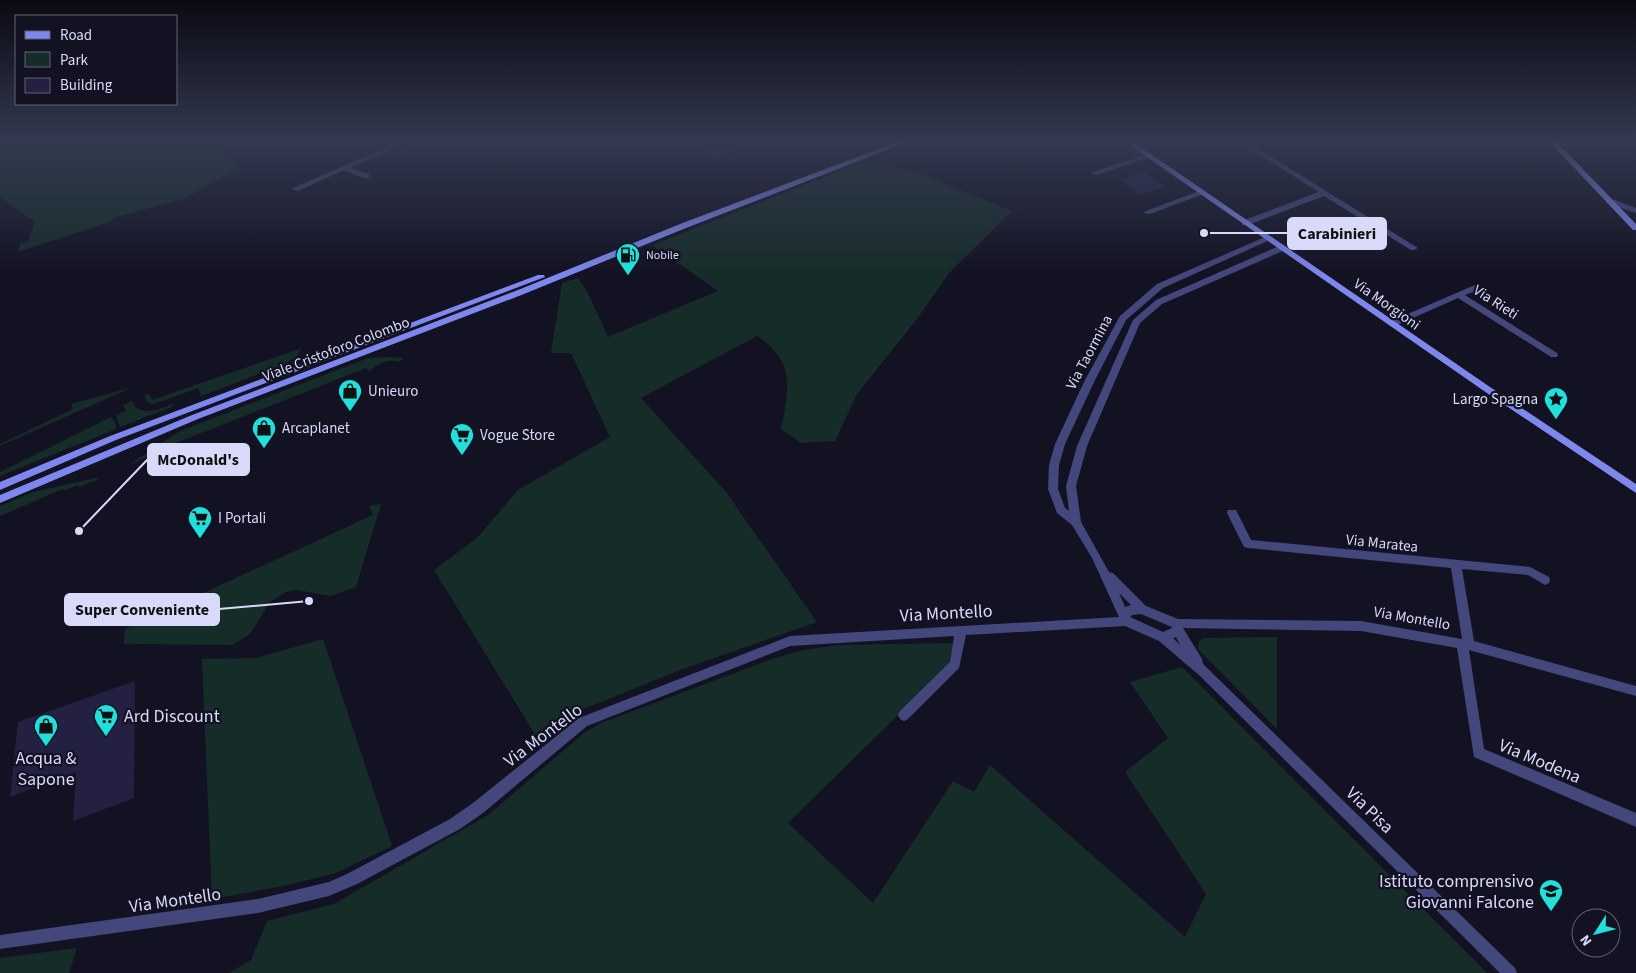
<svg xmlns="http://www.w3.org/2000/svg" width="1636" height="973" font-family="'Source Sans 3',sans-serif">
<style>
.green{fill:#162c29}
.building{fill:#232042}
.lines{fill:none;stroke-linecap:round;stroke-linejoin:round}
.street{fill:#43477c;fill-rule:evenodd}
.secondary{fill:#7d87ed;fill-rule:evenodd}
.labels{text-anchor:middle;stroke-width:4.5;stroke-linejoin:round;paint-order:stroke}
.far-poi-label{font-size:12px;fill:#d9d9fa;stroke:#131223;text-anchor:start}
.street-label{font-size:15px;fill:#d9d9fa;stroke:#131223}
.poi-label{font-size:15px;fill:#d9d9fa;stroke:#131223;text-anchor:start}
.near-street-label{font-size:18px;fill:#d9d9fa;stroke:#131223}
.near-poi-label{font-size:18px;fill:#d9d9fa;stroke:#131223;text-anchor:start}
.leader{fill:none;stroke:#d9d9fa;stroke-width:2}
.callout-dot{fill:#d9d9fa;stroke:#131223;stroke-width:2}
.callout{fill:#d9d9fa;stroke:#d9d9fa;stroke-width:2}
.callout-label{font-size:16px;text-anchor:middle;font-weight:bold;fill:#111}
</style>
<rect width="100%" height="100%" fill="#131223"/>
<!-- green -->
<path class="green" d="M 0,139 L 218,139 L 224,152 L 240,167 L 185,198 L 113,218 L 112,221 L 18,252 L 21,243 L 28,242 L 35,220 L 30,219 L 0,196 Z
M 722,139 L 769,139 L 714,159 L 697,145 Z
M 846,139 L 878,139 L 882,144 L 865,151 Z
M 864,162 L 912,171 L 1012,211 L 950,272 L 917,319 L 857,394 L 835,441 L 801,443 L 781,429 C 789,388 796,362 757,336 L 641,398 L 726,492 L 817,622 L 680,670 L 574,713 L 539,741 L 434,570 L 478,537 L 518,490 L 610,437 L 571,353 L 551,353 L 562,283 L 578,278 L 588,293 L 608,337 L 718,291 L 652,245 Z
M 302,348 L 297,356 L 285,364 L 201,396 L 198,388 L 154,404 L 147,402 L 144,396 L 149,394 L 152,400 Z
M 388,357 L 404,358 L 399,362 C 386,358 377,364 369,372 L 366,368 L 153,452 L 153,454 L 126,467 L 180,431 L 368,358 Z
M 133,387 L 0,446 L 0,444 L 73,409 L 71,404 Z
M 132,401 L 135,407 C 146,415 160,409 172,404 L 172,407 L 120,427 L 116,415 L 126,411 L 123,405 Z
M 111,417 L 115,422 L 116,429 L 0,476 L 0,472 Z
M 96,478 L 99,479 L 79,487 L 78,485 L 64,491 L 63,489 L 0,516 L 0,506 L 33,492 Z
M 381,504 L 356,587 L 331,596 L 296,590 L 286,592 L 270,602 L 250,634 L 232,645 L 124,644 L 125,629 L 373,515 L 369,506 Z
M 1277,637 L 1277,729 L 1198,649 L 1199,641 L 1204,638 Z
M 323,639 L 392,846 L 336,873 L 288,885 L 212,899 L 202,659 L 256,658 Z
M 955,643 L 949,665 L 788,823 L 873,903 L 953,781 L 974,792 L 990,765 L 1185,937 L 1206,894 L 1125,772 L 1168,738 L 1130,682 L 1182,667 L 1487,973 L 229,973 L 251,960 L 267,921 L 334,904 L 488,815 L 584,733 L 601,723 L 772,659 L 804,650 L 839,645 Z
M 77,948 L 69,973 L 0,973 L 0,958 Z"/>
<!-- building -->
<path class="building" d="M 1144,172 L 1165,187 L 1140,195 L 1120,180 Z
M 135,681 L 134,798 L 73,821 L 76,772 L 10,797 L 18,722 Z"/>
<g class="lines">
<!-- street -->
<path class="street" d="M 411,139 L 422,139 L 396,147 L 350,168 L 369,174 L 369,178 L 363,178 L 344,170 L 298,191 L 291,189 L 392,145 Z
M 520,139 L 614,144 L 707,139 L 704,141 C 643,151 584,149 523,141 Z
M 1234,139 L 1242,139 L 1418,248 L 1414,250 L 1411,250 L 1324,196 L 1248,225 L 1242,225 L 1242,221 L 1319,192 Z
M 1597,139 L 1606,139 L 1593,146 L 1556,147 L 1553,145 L 1556,143 L 1592,142 Z
M 1148,154 L 1151,156 L 1150,157 L 1097,175 L 1090,173 Z
M 1199,191 L 1206,193 L 1150,214 L 1147,214 L 1143,212 Z
M 1606,199 L 1612,199 L 1636,208 L 1636,213 L 1606,203 Z
M 1265,237 L 1268,237 L 1272,239 L 1163,288 L 1126,320 L 1095,380 L 1065,444 L 1059,465 L 1058,489 L 1065,508 L 1069,511 L 1066,486 L 1077,446 L 1133,320 L 1156,300 L 1279,246 L 1285,246 L 1285,250 L 1162,304 L 1140,323 L 1087,446 L 1076,486 L 1081,522 L 1109,572 L 1113,573 L 1146,606 L 1178,619 L 1361,621 L 1462,639 L 1451,568 L 1248,548 L 1244,547 L 1227,513 L 1228,510 L 1236,510 L 1251,540 L 1530,567 L 1549,577 L 1550,580 L 1549,583 L 1545,585 L 1528,575 L 1462,569 L 1474,641 L 1636,686 L 1636,696 L 1469,650 L 1484,749 L 1636,813 L 1636,827 L 1474,757 L 1457,648 L 1361,631 L 1183,628 L 1202,659 L 1203,664 L 1515,968 L 1517,973 L 1500,973 L 1200,676 L 1159,641 L 1125,626 L 966,635 L 959,668 L 908,719 L 904,721 L 900,719 L 898,715 L 900,711 L 950,662 L 954,636 L 790,646 L 587,726 L 483,813 L 460,829 L 357,884 L 329,896 L 258,913 L 0,949 L 0,935 L 258,899 L 329,882 L 347,874 L 450,819 L 473,803 L 579,718 L 790,636 L 1119,617 L 1092,558 L 1072,525 L 1057,513 L 1048,489 L 1049,465 L 1055,444 L 1085,380 L 1120,316 L 1157,284 ZM 1119,593 L 1131,605 L 1125,607 ZM 1141,614 L 1172,627 L 1172,628 L 1163,632 L 1130,617 L 1132,615 ZM 1176,637 L 1180,645 L 1173,638 Z
M 1475,285 L 1478,286 L 1478,290 L 1465,295 L 1557,353 L 1558,355 L 1557,357 L 1551,357 L 1458,298 L 1395,326 L 1392,327 L 1388,324 L 1389,322 Z"/>
<!-- secondary -->
<path class="secondary" d="M 905,139 L 915,139 L 686,228 L 524,294 L 198,419 L 0,503 L 0,495 L 192,415 L 518,290 L 680,224 Z
M 1121,139 L 1129,139 L 1490,387 L 1636,484 L 1636,493 L 1484,391 Z
M 1547,139 L 1554,139 L 1636,224 L 1636,230 L 1633,230 Z
M 538,275 L 544,275 L 545,277 L 116,440 L 0,490 L 0,482 L 110,436 Z"/>
</g>
<!-- sky -->
<linearGradient id="sky" x2="0" y2="1"><stop stop-color="#0a0a13"/><stop offset="0.51" stop-color="#333950"/><stop offset="1" stop-color="#333950" stop-opacity="0"/></linearGradient>
<rect width="1636" height="275" fill="url(#sky)"/>
<!-- icons -->
<defs>
<g id="fuel-pin" transform="scale(1.25)"><path d="M0 17L-7.5 6A9.5 9.5 0 1 1 7.5 6Z" fill="#1fe0dd" stroke="#131223"/><path d="M-5.5-6h7V0h2V4h1.3V-2.5L3-4.5l.8-.8L6-3V5H2.5V1h-1V6h-7ZM-4.2-4.7v3.2H.2V-4.7Z" fill="#111"/></g>
<g id="shop-pin" transform="scale(1.25)"><path d="M0 17L-7.5 6A9.5 9.5 0 1 1 7.5 6Z" fill="#1fe0dd" stroke="#131223"/><path d="M-5-2.5h2.3a2.7 3.5 0 0 1 5.4 0H5L5.5 6h-11ZM-1.5-2.5h3a1.5 2.3 0 0 0-3 0Z" fill="#111"/></g>
<g id="sight-pin" transform="scale(1.25)"><path d="M0 17L-7.5 6A9.5 9.5 0 1 1 7.5 6Z" fill="#1fe0dd" stroke="#131223"/><path d="M0-6L1.8-2.2L6-1.7L2.9 1.2L3.7 5.4L0 3.3L-3.7 5.4L-2.9 1.2L-6-1.7L-1.8-2.2Z" fill="#111"/></g>
<g id="supermarket-pin" transform="scale(1.25)"><path d="M0 17L-7.5 6A9.5 9.5 0 1 1 7.5 6Z" fill="#1fe0dd" stroke="#131223"/><path d="M-6-5.5h2.5l.6 2H6L4.5 2H-2.5L-4.4-4H-6ZM-1.5 3.2a1.3 1.3 0 1 0 .1 0ZM3 3.2a1.3 1.3 0 1 0 .1 0Z" fill="#111"/></g>
<g id="school-pin" transform="scale(1.25)"><path d="M0 17L-7.5 6A9.5 9.5 0 1 1 7.5 6Z" fill="#1fe0dd" stroke="#131223"/><path d="M0-5L7-2L0 1L-7-2ZM-4 1L0 2.5L4 1V4Q0 6-4 4Z" fill="#111"/></g>
</defs>
<g fill-rule="evenodd">
<use href="#fuel-pin" x="628" y="255"/>
<use href="#shop-pin" x="350" y="391"/>
<use href="#sight-pin" x="1556" y="399"/>
<use href="#shop-pin" x="264" y="428"/>
<use href="#supermarket-pin" x="462" y="435"/>
<use href="#supermarket-pin" x="200" y="518"/>
<use href="#supermarket-pin" x="106" y="716"/>
<use href="#shop-pin" x="46" y="726"/>
<use href="#school-pin" x="1551" y="891"/>
</g>
<g class="labels">
<!-- far-poi labels -->
<g class="far-poi-label">
<text x="646" y="259">Nobile</text>
</g>
<!-- street labels -->
<g class="street-label">
<text transform="translate(1496 302) rotate(33)" y="5">Via Rieti</text>
<text transform="translate(1387 304) rotate(35)" y="5">Via Morgioni</text>
<text transform="translate(336 349) rotate(-21)" y="5">Viale Cristoforo Colombo</text>
<text transform="translate(1089 352) rotate(-62)" y="5">Via Taormina</text>
<text transform="translate(1382 543) rotate(6)" y="5">Via Maratea</text>
<text transform="translate(1412 618) rotate(10)" y="5">Via Montello</text>
</g>
<!-- poi labels -->
<g class="poi-label">
<text x="368" y="396">Unieuro</text>
<text x="1538" y="404" text-anchor="end">Largo Spagna</text>
<text x="282" y="433">Arcaplanet</text>
<text x="480" y="440">Vogue Store</text>
<text x="218" y="523">I Portali</text>
</g>
<!-- near-street labels -->
<g class="near-street-label">
<text transform="translate(946 613) rotate(-3)" y="6">Via Montello</text>
<text transform="translate(543 735) rotate(-37)" y="6">Via Montello</text>
<text transform="translate(1540 761) rotate(23)" y="6">Via Modena</text>
<text transform="translate(1370 810) rotate(44)" y="6">Via Pisa</text>
<text transform="translate(175 900) rotate(-8)" y="6">Via Montello</text>
</g>
<!-- near-poi labels -->
<g class="near-poi-label">
<text x="124" y="722">Ard Discount</text>
<text x="46" y="764" text-anchor="middle">Acqua &amp;<tspan x="46" dy="21">Sapone</tspan></text>
<text x="1534" y="887" text-anchor="end">Istituto comprensivo<tspan x="1534" dy="21">Giovanni Falcone</tspan></text>
</g>
</g>
<!-- callouts -->
<path class="leader" d="M1204 233L1288 233M79 531L148 459M309 601L219 609"/>
<g class="callout-dot">
<circle cx="1204" cy="233" r="5"/>
<circle cx="79" cy="531" r="5"/>
<circle cx="309" cy="601" r="5"/>
</g>
<g class="callout">
<rect x="1288" y="218" width="98" height="31" rx="5"/>
<rect x="148" y="444" width="101" height="31" rx="5"/>
<rect x="65" y="594" width="154" height="31" rx="5"/>
</g>
<g class="callout-label">
<text x="1337" y="239">Carabinieri</text>
<text x="198" y="465">McDonald's</text>
<text x="142" y="615">Super Conveniente</text>
</g>
<!-- legend -->
<rect x="15" y="15" width="162" height="90" fill="#131223" stroke="#626279"/>
<rect x="25" y="31" width="25" height="8" fill="#7d87ed" stroke="#626279"/>
<text x="60" y="40" font-size="15" fill="#d9d9fa">Road</text>
<rect x="25" y="52" width="25" height="15" fill="#162c29" stroke="#626279"/>
<text x="60" y="65" font-size="15" fill="#d9d9fa">Park</text>
<rect x="25" y="78" width="25" height="15" fill="#232042" stroke="#626279"/>
<text x="60" y="90" font-size="15" fill="#d9d9fa">Building</text>
<!-- north arrow -->
<g transform="translate(1596 933) rotate(234)"><circle r="24" fill="#131223" stroke="#626279"/>
<path d="M0-4L9 19L0 12L-9 19Z" fill="#1fe0dd"/>
<text y="-8" font-size="14" font-weight="bold" text-anchor="middle" fill="#d9d9fa">N</text>
</g>
</svg>
